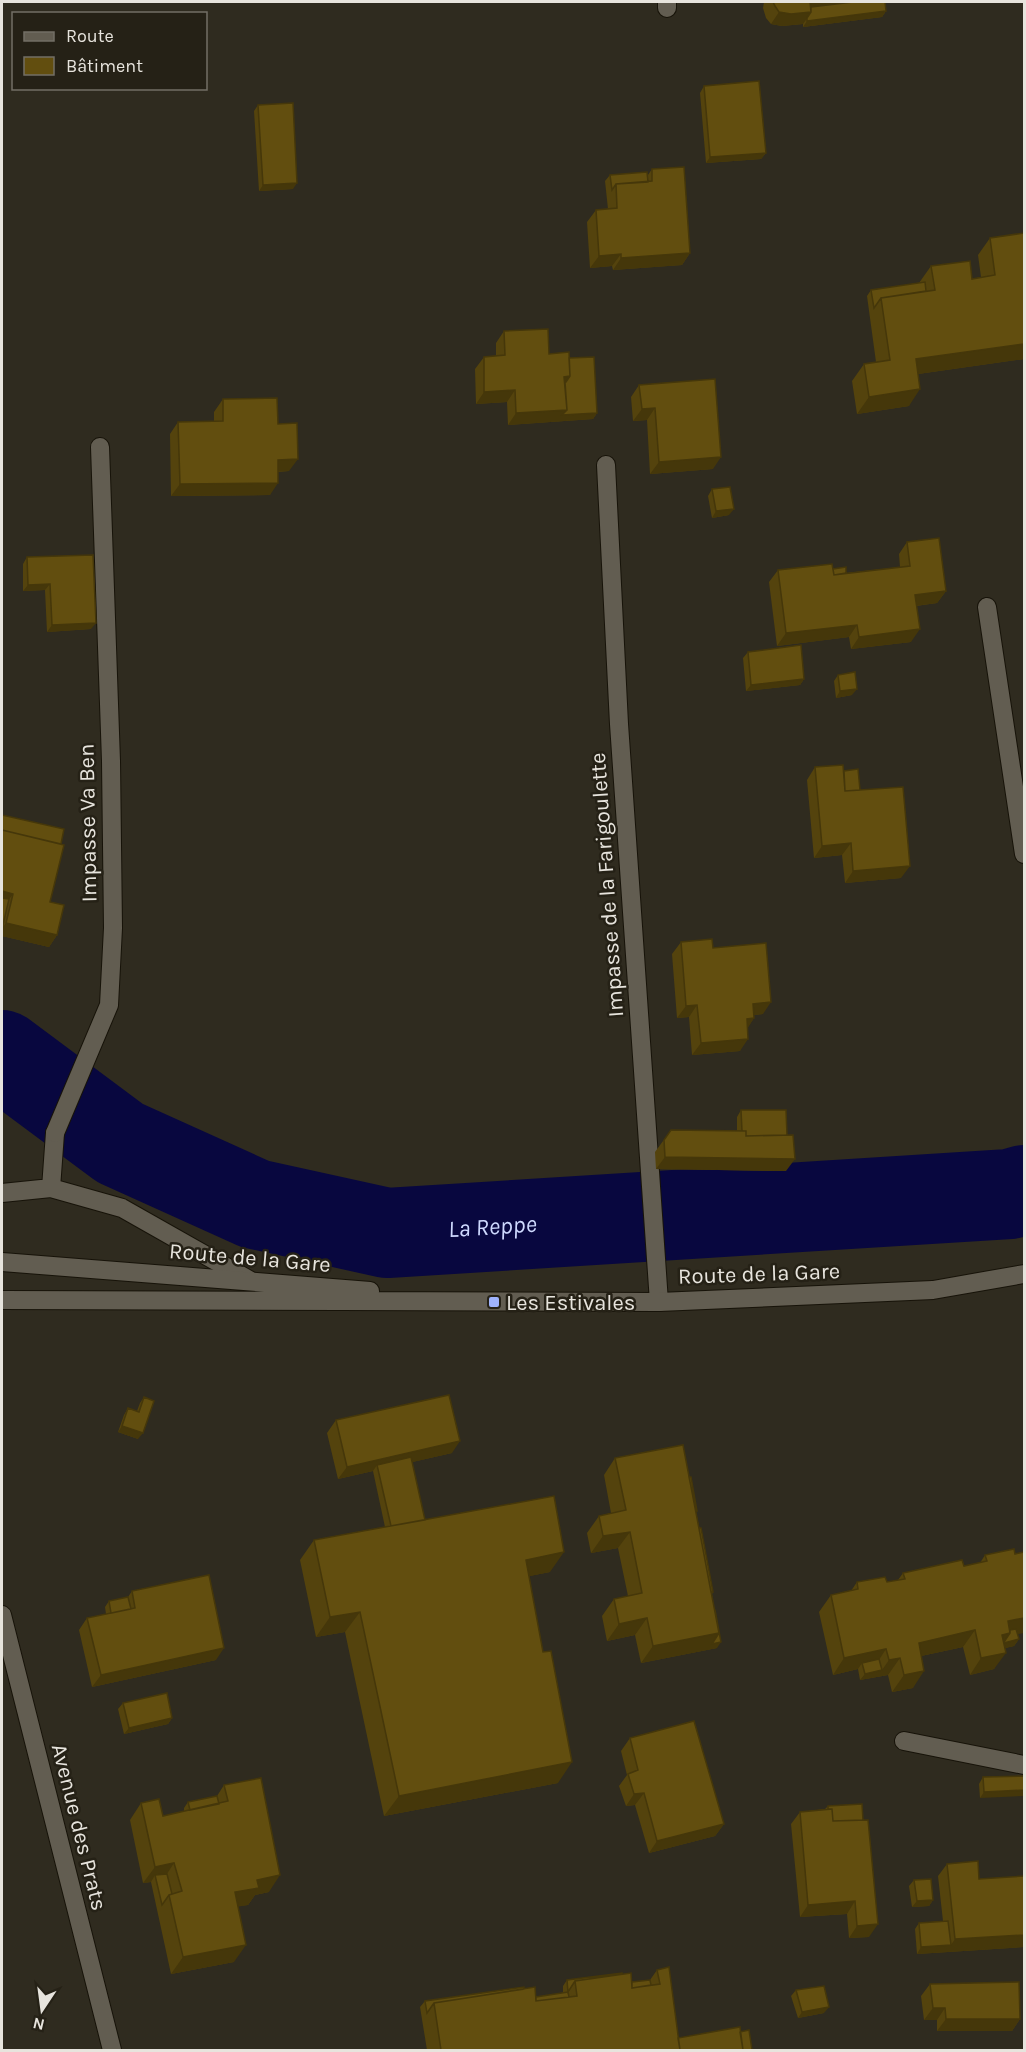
<svg xmlns="http://www.w3.org/2000/svg" width="1026" height="2052" font-family="Karla,sans-serif">
<style>
.lines{fill:none;stroke-linecap:round;stroke-linejoin:round}
.river{stroke:#08073f;stroke-width:90}
.lane-casing{stroke:#171309;stroke-width:20}
.street-casing{stroke:#171309;stroke-width:20}
.secondary-casing{stroke:#171309;stroke-width:20}
.lane{stroke:#625d51;stroke-width:18}
.street{stroke:#625d51;stroke-width:18}
.secondary{stroke:#625d51;stroke-width:18}
.wall{fill:#54430d}
.shaded-wall{fill:#45370a}
.building{fill:#624e0f;stroke:#45370a;stroke-width:1.5}
.poi-dot{fill:#9fb3fd;stroke:#252116;stroke-width:2}
.labels{text-anchor:middle;stroke-width:5;stroke-linejoin:round;paint-order:stroke}
.street-label{font-size:22px;fill:#e7e4dd;stroke:#252116}
.poi-label{font-size:22px;fill:#e7e4dd;stroke:#252116;text-anchor:start}
.water-label{font-size:24px;font-style:italic;fill:#ced9fe;stroke:#252116}
</style>
<rect width="100%" height="100%" fill="#2f2b1f"/>
<g class="lines">
<!-- river -->
<path class="river" id="s1" d="M 2,1055 L 120,1143 L 255,1204 L 387,1233 L 1010,1194 L 1024,1190"/>
<!-- lane casing -->
<g class="lane-casing">
<path id="lane" d="M 51,1188 L 55,1133
M 2,1193 L 51,1188 L 122,1208 L 251,1281"/>
</g>
<!-- street casing -->
<g class="street-casing">
<path id="street" d="M 667,2 L 667,8
M 606,465 L 619,724 L 659,1302
M 987,607 L 1024,854
M 55,1133 L 109,1005 L 113,928 L 111,761 L 100,447
M 904,1741 L 1024,1765"/>
</g>
<!-- secondary casing -->
<g class="secondary-casing">
<path id="secondary" d="M 2,1262 L 370,1291
M 2,1300 L 659,1302 L 933,1290 L 1024,1274
M 2,1615 L 112,2050"/>
</g>
<!-- lane -->
<use href="#lane" class="lane"/>
<!-- street -->
<use href="#street" class="street"/>
<!-- secondary -->
<use href="#secondary" class="secondary"/>
</g>
<!-- wall -->
<path class="wall" d="M 764,2 L 885,2 L 886,11 L 882,17 L 803,27 L 803,24 L 782,26 L 771,24 L 766,18 L 763,8 Z
M 704,86 L 766,153 L 761,159 L 706,163 L 700,93 Z
M 258,105 L 293,189 L 259,191 L 254,111 Z
M 652,169 L 690,253 L 682,265 L 613,270 L 612,266 L 590,268 L 587,222 L 596,210 L 608,209 L 605,181 L 610,175 L 648,175 Z
M 990,238 L 1024,359 L 918,374 L 909,406 L 857,414 L 852,381 L 864,364 L 876,362 L 867,296 L 871,290 L 919,283 L 931,266 L 972,279 L 981,277 L 978,255 Z
M 504,331 L 549,354 L 569,358 L 597,413 L 593,419 L 508,425 L 507,402 L 476,404 L 475,369 L 484,357 L 496,356 L 496,343 Z
M 639,385 L 713,469 L 650,474 L 647,420 L 633,421 L 631,397 Z
M 223,399 L 278,424 L 289,471 L 278,472 L 270,495 L 171,496 L 170,434 L 178,422 L 214,421 L 214,412 Z
M 712,489 L 729,515 L 712,518 L 708,496 Z
M 907,542 L 946,591 L 937,603 L 916,606 L 911,642 L 851,649 L 849,637 L 777,646 L 769,582 L 778,570 L 833,569 L 846,573 L 900,567 L 899,554 Z
M 27,557 L 91,629 L 47,632 L 45,590 L 23,591 L 23,564 Z
M 748,652 L 804,679 L 800,685 L 746,691 L 743,658 Z
M 838,675 L 852,695 L 836,698 L 834,681 Z
M 815,767 L 844,771 L 860,790 L 901,878 L 845,883 L 842,855 L 814,858 L 807,780 Z
M 2,815 L 61,844 L 50,902 L 57,935 L 49,947 L 2,936 Z
M 681,942 L 713,948 L 763,1014 L 754,1015 L 754,1018 L 747,1028 L 740,1051 L 692,1055 L 689,1017 L 677,1018 L 672,954 Z
M 741,1110 L 786,1171 L 656,1169 L 655,1152 L 671,1130 L 737,1131 L 737,1117 Z
M 144,1397 L 138,1439 L 118,1432 L 124,1415 L 128,1408 L 137,1411 L 140,1403 Z
M 336,1420 L 452,1453 L 412,1462 L 425,1520 L 550,1572 L 529,1576 L 558,1783 L 384,1816 L 345,1632 L 316,1637 L 300,1560 L 314,1540 L 385,1527 L 373,1471 L 338,1479 L 327,1433 Z
M 615,1458 L 696,1512 L 713,1592 L 712,1594 L 717,1648 L 641,1663 L 635,1635 L 607,1641 L 602,1616 L 614,1599 L 628,1596 L 618,1548 L 591,1553 L 587,1533 L 599,1516 L 611,1513 L 604,1475 Z
M 985,1555 L 1017,1634 L 1019,1639 L 1014,1646 L 1005,1648 L 994,1669 L 970,1675 L 963,1647 L 921,1656 L 913,1688 L 892,1692 L 888,1675 L 860,1680 L 858,1669 L 833,1675 L 819,1612 L 831,1595 L 851,1591 L 857,1582 L 887,1582 L 898,1580 L 903,1573 L 964,1566 L 980,1563 Z
M 132,1591 L 216,1660 L 92,1687 L 79,1630 L 87,1618 L 106,1614 L 105,1607 L 109,1601 L 128,1597 Z
M 123,1703 L 172,1718 L 168,1724 L 124,1734 L 118,1709 Z
M 630,1738 L 724,1824 L 715,1836 L 649,1853 L 635,1805 L 626,1806 L 619,1786 L 627,1775 L 621,1751 Z
M 1024,1776 L 980,1798 L 979,1784 L 983,1777 Z
M 224,1785 L 269,1892 L 255,1895 L 248,1905 L 238,1906 L 234,1962 L 171,1974 L 151,1882 L 143,1883 L 130,1820 L 141,1803 L 163,1816 L 184,1812 L 184,1808 L 188,1802 L 217,1796 Z
M 828,1806 L 869,1937 L 849,1938 L 847,1914 L 800,1917 L 791,1824 L 800,1812 L 825,1809 Z
M 947,1864 L 979,1879 L 1024,1876 L 1024,1947 L 917,1954 L 915,1929 L 919,1923 L 943,1921 L 938,1876 Z
M 914,1880 L 933,1900 L 929,1906 L 912,1907 L 909,1886 Z
M 657,1970 L 678,2038 L 740,2032 L 752,2050 L 427,2050 L 420,2007 L 425,2001 L 524,1989 L 536,1997 L 563,1993 L 563,1986 L 567,1980 L 622,1974 L 632,1982 L 650,1980 Z
M 930,1984 L 1020,2019 L 1012,2031 L 937,2031 L 937,2020 L 924,2020 L 921,1996 Z
M 796,1990 L 824,2013 L 798,2018 L 791,1996 Z"/>
<!-- shaded-wall -->
<path class="shaded-wall" d="M 810,2 L 882,2 L 811,13 L 803,24 L 782,26 L 771,24 L 779,12 Z
M 886,11 L 882,17 L 803,27 L 807,21 Z
M 766,153 L 761,159 L 706,163 L 710,157 Z
M 297,183 L 293,189 L 259,191 L 263,185 Z
M 690,253 L 682,265 L 613,270 L 621,258 Z
M 621,254 L 612,266 L 590,268 L 599,256 Z
M 1024,344 L 1024,359 L 904,376 L 916,359 Z
M 570,376 L 562,389 L 564,377 Z
M 920,389 L 909,406 L 857,414 L 869,397 Z
M 515,390 L 507,402 L 476,404 L 484,392 Z
M 655,408 L 647,420 L 633,421 L 642,409 Z
M 567,410 L 597,413 L 593,419 L 508,425 L 516,413 Z
M 721,457 L 713,469 L 650,474 L 659,462 Z
M 298,459 L 289,471 L 270,472 L 278,460 Z
M 278,483 L 270,495 L 171,496 L 180,484 Z
M 734,509 L 729,515 L 712,518 L 716,511 Z
M 50,584 L 45,590 L 23,591 L 28,585 Z
M 946,591 L 937,603 L 907,607 L 915,595 Z
M 96,623 L 91,629 L 47,632 L 52,625 Z
M 857,625 L 849,637 L 777,646 L 786,633 Z
M 920,629 L 911,642 L 851,649 L 859,637 Z
M 804,679 L 800,685 L 746,691 L 751,685 Z
M 857,689 L 852,695 L 836,698 L 840,691 Z
M 851,843 L 842,855 L 814,858 L 822,846 Z
M 910,866 L 901,878 L 845,883 L 853,871 Z
M 2,891 L 13,894 L 4,906 L 2,905 Z
M 6,923 L 57,935 L 49,947 L 2,936 L 2,928 Z
M 771,1002 L 763,1014 L 745,1016 L 753,1004 Z
M 697,1005 L 689,1017 L 677,1018 L 686,1006 Z
M 754,1018 L 746,1031 L 747,1019 Z
M 748,1039 L 740,1051 L 692,1055 L 701,1043 Z
M 665,1157 L 795,1159 L 786,1171 L 656,1169 Z
M 122,1426 L 143,1433 L 138,1439 L 118,1432 Z
M 460,1441 L 452,1453 L 378,1470 L 377,1465 L 373,1471 L 338,1479 L 347,1467 Z
M 630,1532 L 618,1548 L 591,1553 L 603,1536 Z
M 564,1552 L 550,1572 L 511,1580 L 526,1560 Z
M 360,1612 L 345,1632 L 316,1637 L 330,1617 Z
M 647,1618 L 635,1635 L 607,1641 L 619,1624 Z
M 1024,1618 L 1024,1633 L 1008,1636 L 998,1650 L 991,1651 L 1008,1621 Z
M 975,1630 L 963,1647 L 907,1659 L 919,1643 Z
M 719,1633 L 721,1642 L 717,1648 L 641,1663 L 653,1646 Z
M 1019,1639 L 1014,1646 L 998,1650 L 1003,1643 Z
M 224,1648 L 216,1660 L 92,1687 L 101,1675 Z
M 886,1649 L 875,1666 L 862,1663 L 858,1669 L 833,1675 L 844,1658 Z
M 1006,1653 L 994,1669 L 970,1675 L 981,1658 Z
M 900,1658 L 888,1675 L 860,1680 L 865,1674 L 882,1670 L 889,1660 Z
M 924,1671 L 913,1688 L 892,1692 L 904,1675 Z
M 172,1718 L 168,1724 L 124,1734 L 129,1728 Z
M 572,1762 L 558,1783 L 384,1816 L 399,1796 Z
M 1024,1790 L 1024,1796 L 980,1798 L 984,1792 Z
M 644,1793 L 635,1805 L 626,1806 L 634,1794 Z
M 724,1824 L 715,1836 L 649,1853 L 657,1841 Z
M 174,1863 L 163,1880 L 155,1875 L 151,1882 L 143,1883 L 155,1867 Z
M 280,1875 L 269,1892 L 255,1895 L 248,1905 L 224,1909 L 235,1892 L 257,1880 Z
M 933,1900 L 929,1906 L 912,1907 L 917,1901 Z
M 855,1901 L 847,1914 L 800,1917 L 808,1905 Z
M 878,1924 L 869,1937 L 849,1938 L 857,1926 Z
M 1024,1935 L 1024,1947 L 917,1954 L 921,1947 L 951,1945 L 955,1939 Z
M 246,1945 L 234,1962 L 171,1974 L 183,1957 Z
M 829,2007 L 824,2013 L 798,2018 L 802,2012 Z
M 933,2008 L 945,2008 L 937,2020 L 924,2020 Z
M 946,2019 L 1020,2019 L 1012,2031 L 937,2031 Z"/>
<!-- building -->
<path class="building" d="M 773,2 L 812,2 L 810,2 L 811,12 L 791,14 L 779,12 L 775,6 Z
M 853,2 L 885,2 L 886,11 L 807,21 L 807,18 L 811,12 L 811,7 Z
M 759,81 L 766,153 L 710,157 L 704,86 Z
M 293,103 L 297,183 L 263,185 L 258,105 Z
M 684,167 L 690,253 L 621,258 L 621,254 L 599,256 L 596,210 L 617,208 L 616,184 L 652,181 L 652,169 Z
M 647,172 L 648,182 L 616,184 L 612,190 L 610,175 Z
M 1024,233 L 1024,344 L 916,359 L 920,389 L 869,397 L 864,364 L 890,360 L 881,298 L 935,290 L 931,266 L 970,261 L 972,279 L 995,275 L 990,238 Z
M 925,282 L 926,291 L 881,298 L 874,308 L 871,290 Z
M 548,329 L 549,354 L 569,352 L 570,376 L 564,377 L 567,410 L 516,413 L 515,390 L 484,392 L 484,357 L 505,355 L 504,331 Z
M 594,357 L 597,413 L 562,415 L 567,410 L 565,382 L 566,382 L 570,376 L 569,358 Z
M 715,379 L 721,457 L 659,462 L 655,408 L 642,409 L 639,385 Z
M 277,398 L 278,424 L 297,423 L 298,459 L 278,460 L 278,483 L 180,484 L 178,422 L 223,421 L 223,399 Z
M 730,487 L 734,509 L 716,511 L 712,489 Z
M 939,538 L 946,591 L 915,595 L 920,629 L 859,637 L 857,625 L 786,633 L 778,570 L 832,564 L 834,575 L 910,566 L 907,542 Z
M 93,555 L 96,623 L 52,625 L 50,584 L 28,585 L 27,557 Z
M 846,567 L 846,573 L 834,575 L 833,569 Z
M 801,645 L 804,679 L 751,685 L 748,652 Z
M 855,672 L 857,689 L 840,691 L 838,675 Z
M 843,765 L 845,791 L 903,787 L 910,866 L 853,871 L 851,843 L 822,846 L 815,767 Z
M 858,769 L 860,790 L 845,791 L 844,771 Z
M 2,815 L 64,829 L 61,844 L 2,830 Z
M 2,830 L 64,845 L 50,902 L 64,905 L 57,935 L 6,923 L 13,894 L 2,891 Z
M 2,898 L 9,899 L 2,929 Z
M 712,939 L 713,948 L 766,943 L 771,1002 L 753,1004 L 754,1018 L 747,1019 L 748,1039 L 701,1043 L 697,1005 L 686,1006 L 681,942 Z
M 741,1110 L 786,1110 L 787,1135 L 746,1136 L 746,1131 L 742,1131 Z
M 671,1130 L 746,1131 L 746,1136 L 793,1135 L 795,1159 L 665,1157 L 664,1140 Z
M 449,1395 L 460,1441 L 347,1467 L 336,1420 Z
M 144,1397 L 154,1401 L 143,1433 L 122,1426 L 128,1408 L 139,1412 Z
M 683,1445 L 719,1633 L 653,1646 L 647,1618 L 619,1624 L 614,1599 L 642,1593 L 630,1532 L 603,1536 L 599,1516 L 626,1510 L 615,1458 Z
M 411,1457 L 425,1520 L 391,1526 L 377,1465 Z
M 689,1477 L 691,1477 L 697,1511 L 696,1511 Z
M 554,1496 L 564,1552 L 526,1560 L 543,1652 L 551,1651 L 572,1762 L 399,1796 L 360,1612 L 330,1617 L 314,1540 Z
M 699,1528 L 701,1528 L 713,1592 L 711,1592 Z
M 1014,1549 L 1015,1554 L 1024,1552 L 1024,1618 L 1008,1621 L 1010,1633 L 1002,1635 L 1006,1653 L 981,1658 L 975,1630 L 919,1643 L 924,1671 L 904,1675 L 900,1658 L 889,1660 L 886,1649 L 844,1658 L 831,1595 L 858,1589 L 857,1582 L 885,1577 L 887,1582 L 905,1579 L 903,1573 L 962,1560 L 964,1566 L 987,1561 L 985,1555 Z
M 209,1575 L 224,1648 L 101,1675 L 87,1618 L 135,1608 L 132,1591 Z
M 128,1597 L 131,1609 L 111,1613 L 109,1601 Z
M 715,1610 L 721,1642 L 712,1644 L 719,1633 Z
M 1016,1629 L 1019,1639 L 1004,1643 L 1004,1642 L 1010,1633 L 1010,1630 Z
M 879,1659 L 882,1670 L 865,1674 L 862,1663 Z
M 167,1693 L 172,1718 L 129,1728 L 123,1703 Z
M 694,1721 L 724,1824 L 657,1841 L 644,1793 L 634,1794 L 628,1774 L 638,1770 L 630,1738 Z
M 1024,1776 L 1024,1790 L 984,1792 L 983,1777 Z
M 261,1778 L 280,1875 L 257,1880 L 259,1888 L 235,1892 L 246,1945 L 183,1957 L 169,1895 L 182,1891 L 174,1863 L 155,1867 L 141,1803 L 159,1799 L 163,1816 L 228,1801 L 224,1785 Z
M 217,1796 L 219,1804 L 190,1810 L 188,1802 Z
M 862,1804 L 863,1820 L 833,1821 L 832,1809 L 828,1809 L 828,1806 Z
M 832,1809 L 833,1821 L 868,1820 L 878,1924 L 857,1926 L 855,1901 L 808,1905 L 800,1812 Z
M 978,1861 L 979,1879 L 1024,1876 L 1024,1935 L 955,1939 L 947,1864 Z
M 167,1874 L 172,1894 L 169,1895 L 162,1905 L 155,1875 Z
M 931,1879 L 933,1900 L 917,1901 L 914,1880 Z
M 948,1921 L 951,1945 L 921,1947 L 919,1923 Z
M 669,1967 L 680,2050 L 441,2050 L 434,2003 L 535,1987 L 536,2001 L 577,1996 L 575,1981 L 631,1973 L 632,1988 L 660,1984 L 657,1970 Z
M 622,1973 L 622,1974 L 575,1981 L 568,1992 L 567,1980 Z
M 650,1980 L 651,1985 L 632,1988 L 632,1982 Z
M 1019,1982 L 1020,2019 L 946,2019 L 945,2008 L 933,2008 L 930,1984 Z
M 824,1986 L 829,2007 L 802,2012 L 796,1990 Z
M 524,1987 L 524,1989 L 434,2003 L 427,2013 L 425,2001 Z
M 568,1992 L 569,1997 L 536,2001 L 536,1997 Z
M 740,2027 L 743,2050 L 680,2050 L 678,2038 Z
M 749,2030 L 752,2050 L 743,2050 L 740,2032 Z"/>
<!-- markers -->
<rect class="poi-dot" x="488" y="1296" width="12" height="12" rx="3"/>
<g class="labels">
<!-- street labels -->
<g class="street-label">
<text transform="translate(87 823) rotate(-91)" y="8">Impasse Va Ben</text>
<text transform="translate(606 885) rotate(-94)" y="8">Impasse de la Farigoulette</text>
<text transform="translate(250 1257) rotate(5)" y="8">Route de la Gare</text>
<text transform="translate(759 1273) rotate(-2)" y="8">Route de la Gare</text>
<text transform="translate(80 1827) rotate(76)" y="8">Avenue des Prats</text>
</g>
<!-- poi labels -->
<g class="poi-label">
<text x="506" y="1310">Les Estivales</text>
</g>
<!-- water labels -->
<g class="water-label">
<text dy="8" stroke="none"><textPath href="#s1" startOffset="536">La Reppe</textPath></text>
</g>
</g>
<!-- border -->
<rect width="1026" height="2052" fill="none" stroke="#e7e4dd" stroke-width="6"/>
<!-- legend -->
<rect x="12" y="12" width="195" height="78" fill="#252116" stroke="#736f66" stroke-width="1.5"/>
<rect x="24" y="32" width="30" height="9" fill="#625d51" stroke="#736f66" stroke-width="1.5"/>
<text x="66" y="42" font-size="18" fill="#e7e4dd">Route</text>
<rect x="24" y="57" width="30" height="18" fill="#624e0f" stroke="#736f66" stroke-width="1.5"/>
<text x="66" y="72" font-size="18" fill="#e7e4dd">Bâtiment</text>
<!-- north arrow -->
<g transform="translate(42 2010) rotate(193)" stroke="#252116" stroke-width="4.5" paint-order="stroke">
<path d="M0-4.5L10 22L0 15L-10 22Z" fill="#e7e4dd"/>
<text y="-9" font-size="16" font-weight="bold" text-anchor="middle" fill="#e7e4dd">N</text>
</g>
</svg>
